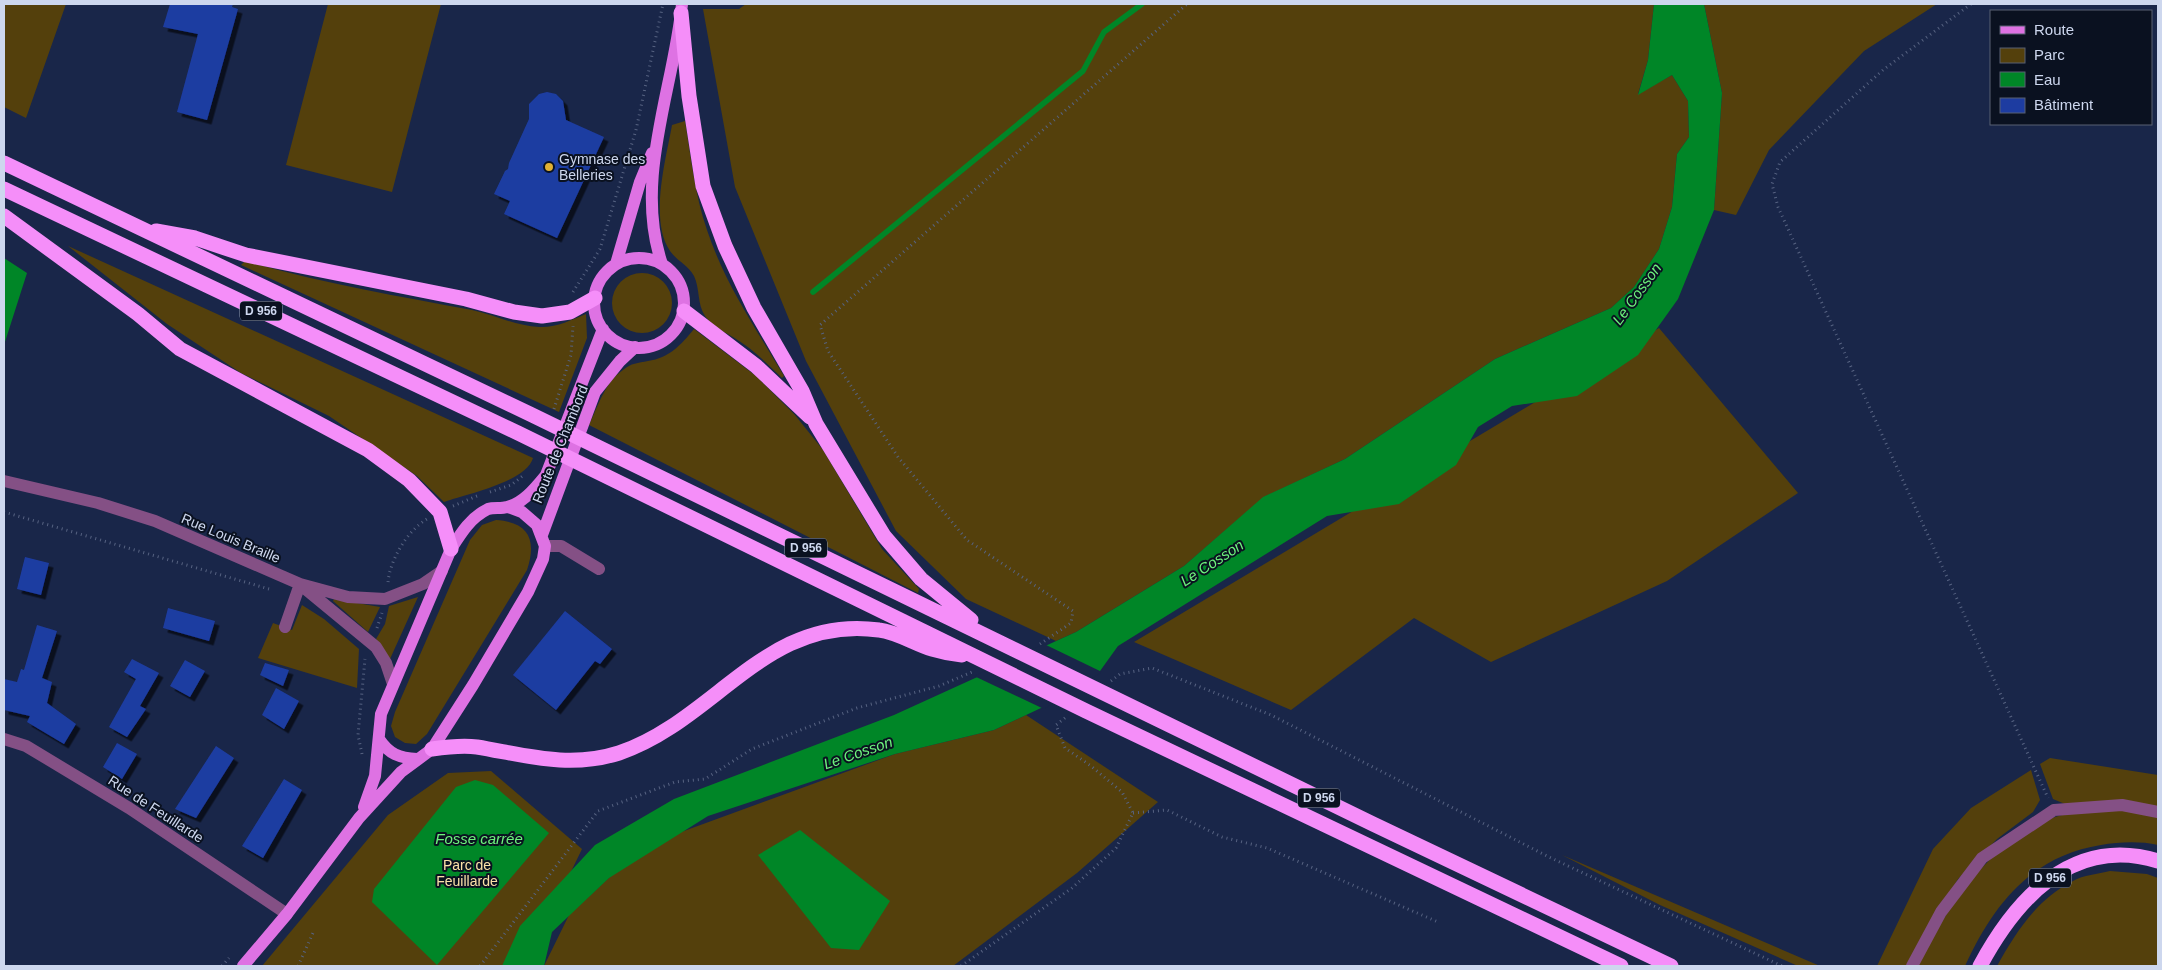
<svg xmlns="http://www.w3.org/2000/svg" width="2162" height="970" font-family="Arial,sans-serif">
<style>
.green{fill:#54400c}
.water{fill:#008627}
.pier{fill:#192649}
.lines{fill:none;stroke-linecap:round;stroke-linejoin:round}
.stream{stroke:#008627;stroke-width:5.5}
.building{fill:#1d3ca1;filter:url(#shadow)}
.path{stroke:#576382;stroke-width:3;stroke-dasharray:1 4;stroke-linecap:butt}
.minor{stroke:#845085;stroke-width:12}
.major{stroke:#de72e3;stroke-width:12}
.highway{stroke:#f58ef9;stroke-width:15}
.poi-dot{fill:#e0b034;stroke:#0a1120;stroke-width:2}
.labels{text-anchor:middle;stroke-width:4;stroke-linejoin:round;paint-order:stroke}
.shield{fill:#0a1120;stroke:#929cb0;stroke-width:1}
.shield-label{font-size:12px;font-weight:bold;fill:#cdd7ee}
.poi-label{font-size:14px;fill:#cdd7ee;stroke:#0a1120;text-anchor:start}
.street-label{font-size:14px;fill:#cdd7ee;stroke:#0a1120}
.park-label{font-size:14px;fill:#fbe1a8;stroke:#0a1120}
.water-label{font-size:15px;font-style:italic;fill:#6ef37d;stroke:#0a1120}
</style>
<defs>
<filter id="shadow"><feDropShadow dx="4.5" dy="4.5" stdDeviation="0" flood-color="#0009"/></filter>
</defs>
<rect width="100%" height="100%" fill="#192649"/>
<!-- green -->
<path class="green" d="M 4,4 L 66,4 L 26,118 L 4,107 Z
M 328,4 L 441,4 L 392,192 L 286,165 Z
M 746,4 L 1654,4 L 1648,60 L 1638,94 L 1672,75 L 1688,101 L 1689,137 L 1677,154 L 1672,207 L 1659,249 L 1634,287 L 1611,308 L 1495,359 L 1345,459 L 1264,497 L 1184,566 L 1076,632 L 1056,641 L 966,599 L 896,531 L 806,361 L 735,187 L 703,9 L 739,9 Z
M 1704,4 L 1937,4 L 1864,51 L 1769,150 L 1736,215 L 1714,210 L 1722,93 Z
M 685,121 C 691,158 695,195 707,230 C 724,282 756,329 784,376 L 782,378 C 770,367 758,354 745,345 C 732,335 714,329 705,316 C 697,304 700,288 694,276 C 688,265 677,261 670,251 C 649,220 666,159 672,125 Z
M 68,246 L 533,458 C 526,482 467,494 444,502 L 417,476 L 329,416 L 241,373 L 167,324 Z
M 245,261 C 320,283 396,296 472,310 C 495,315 516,326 539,327 C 556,328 571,320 586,314 L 587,338 L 559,412 L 241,265 Z
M612 303a30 30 0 1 1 60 0a30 30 0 1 1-60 0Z
M 1659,328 L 1798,493 L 1667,581 L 1491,662 L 1414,618 L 1291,710 L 1134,642 Z
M 694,329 L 756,376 L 795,415 L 823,450 L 882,549 L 919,589 L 918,593 L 589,425 C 598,406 605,382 623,370 C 631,363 638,363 648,361 C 669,358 681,345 694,329 Z
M 496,520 C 529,522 537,540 527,570 L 427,734 L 416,744 L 405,743 L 395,737 L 391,726 L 395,712 L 470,540 L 482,525 Z
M 418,597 L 390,659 L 376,639 L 385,624 L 389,606 Z
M 334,599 L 380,607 L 368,632 L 333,601 Z
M 302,605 L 324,619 L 359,649 L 357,688 L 258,658 L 273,623 L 292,630 Z
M 1026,715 L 1158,802 L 1077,873 L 953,966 L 544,966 L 569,915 L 643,846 L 895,754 L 994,730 Z
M 2050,758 L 2158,775 L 2158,807 L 2065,804 L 2053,799 L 2040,764 Z
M 2031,770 L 2040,800 L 2033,812 L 1997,839 L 1958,879 L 1906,966 L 1877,966 L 1933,849 L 1971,808 Z
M 491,771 L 582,849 L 525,966 L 262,966 L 388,815 L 448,773 Z
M 2119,810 L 2158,815 L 2158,845 C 2140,841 2119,842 2101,845 C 2031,856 1993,905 1965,966 L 1918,966 C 1946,907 1995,833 2062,815 C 2080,811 2101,811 2119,810 Z
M 1562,855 L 1820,966 L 1798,966 L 1660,905 Z
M 2110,871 L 2147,874 L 2158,878 L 2158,966 L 1997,966 C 2016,932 2037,899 2073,881 C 2083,875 2098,874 2110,871 Z"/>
<!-- water -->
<path class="water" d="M 1654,4 L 1704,4 L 1722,93 L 1714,210 L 1678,299 L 1638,355 L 1577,396 L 1512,406 L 1478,427 L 1456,465 L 1399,504 L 1327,516 L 1118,646 L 1100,671 L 1041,708 L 994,730 L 895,754 L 708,816 L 609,878 L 552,932 L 544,966 L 502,966 L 520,926 L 595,845 L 674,799 L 894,715 L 1076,632 L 1184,566 L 1263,497 L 1345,459 L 1495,359 L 1611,308 L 1634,287 L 1659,249 L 1672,207 L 1677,154 L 1689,137 L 1688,101 L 1672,75 L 1638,95 L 1648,60 Z
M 4,258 L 27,273 L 4,345 Z
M 475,780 L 493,785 L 549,833 L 437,965 L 372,902 L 374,889 L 456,787 Z
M 800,830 L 890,901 L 859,950 L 831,948 L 758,855 Z"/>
<!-- pier -->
<path class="pier" d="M 1044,644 L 1102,672 L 1044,709 L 974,676 Z"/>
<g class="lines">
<!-- stream -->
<path class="stream" d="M 813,292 L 1083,71 L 1104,32 L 1142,4"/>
</g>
<!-- building -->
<path class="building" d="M 170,4 L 233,4 L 232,7 L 238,9 L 207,120 L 177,112 L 198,34 L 163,27 Z
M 547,92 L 556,94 L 563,101 L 566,120 L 604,137 L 557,238 L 504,214 L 510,201 L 494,194 L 505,171 L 508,169 L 509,163 L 529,119 L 529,104 L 539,94 Z
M 25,557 L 49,563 L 41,595 L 17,589 Z
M 168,608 L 215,621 L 209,641 L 163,628 Z
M 565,611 L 612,649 L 600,664 L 595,661 L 556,710 L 513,675 Z
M 37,625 L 57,631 L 42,678 L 52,682 L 47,703 L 76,724 L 64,744 L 27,722 L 30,716 L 4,710 L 4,679 L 17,682 L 21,669 L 24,670 Z
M 132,659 L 159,673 L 140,706 L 146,709 L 127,737 L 109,727 L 136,679 L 124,672 Z
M 185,660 L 205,671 L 190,697 L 170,686 Z
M 265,663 L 289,670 L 283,686 L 260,675 Z
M 276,688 L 299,701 L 284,729 L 262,715 Z
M 117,743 L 137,754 L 122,779 L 103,767 Z
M 216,746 L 234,758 L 196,818 L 175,809 Z
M 284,779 L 302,790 L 263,858 L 242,846 Z"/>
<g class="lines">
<!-- path -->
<path class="path" d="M 1971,4 L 1883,70 L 1780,162 L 1772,184 L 1778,207 L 2048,798
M 573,292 L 600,249 L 636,130 L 663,4
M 554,409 L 571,355 L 573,326
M 490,492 L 511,485 L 524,475
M 453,506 L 477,496
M 4,512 L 269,589
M 388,582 C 390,560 407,531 427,519
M 377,628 L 382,613
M 1040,644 L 1071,623 L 1073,611 L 967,540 L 898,457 L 828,351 L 820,325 L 1187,4
M 1111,681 L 1120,674 L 1152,668 L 1271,715 L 1549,857 L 1782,966
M 362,754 L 358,735 L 365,659
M 1133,813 L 1167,810 L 1222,837 L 1267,848 L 1438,922
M 222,966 L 229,958
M 298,966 L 313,933
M 480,966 L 598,811 L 675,782 L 705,779 L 752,749 L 857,708 L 939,686 L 972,672
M 961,966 L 1072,888 L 1116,848 L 1133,813 L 1122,792 L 1091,766 L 1065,748 L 1056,725 L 1066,717"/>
<!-- minor -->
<path class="minor" d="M 4,481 L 98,503 L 155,521 L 300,584 L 348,597 L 385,599 L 423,584 L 442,571
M 545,546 L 561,546 L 599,569
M 302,586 L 376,647 L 386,663 L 393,684
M 285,627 L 300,584
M 4,739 L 26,746 L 129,808 L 287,914
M 1912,966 L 1941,912 L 1982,858 L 2054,810 L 2122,805 L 2158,812"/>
<!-- major -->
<path class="major" d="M594 303a45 45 0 1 1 90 0a45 45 0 1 1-90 0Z
M 616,264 L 640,182 L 652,153
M 662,264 C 633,180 674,88 682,4
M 542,535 L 595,392 L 620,361 L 635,347
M 379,739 C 389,754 399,758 417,759
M 364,807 L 375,776 L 381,714 L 451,549 C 461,533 470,518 488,509 C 494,507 501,509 507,507 C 524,503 536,487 546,475 L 603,329
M 243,966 L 287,914 L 359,818 L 401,772 L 432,749 L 473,685 L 528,592 L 543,559 L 545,546 L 537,525 L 522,512 L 508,507"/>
<!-- highway -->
<path class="highway" d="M 681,13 L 689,96 L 703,186 L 725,246 L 754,308 L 802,391 L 816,424 L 884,536 L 921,579 L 971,620
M 4,163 L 530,414 L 1373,824 L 1671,966
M 4,189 L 518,433 L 1086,711 L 1621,966
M 4,216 L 138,314 L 180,349 L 368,450 L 409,480 L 440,512 L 451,549
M 156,231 L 195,238 L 246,255 L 466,299 L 514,312 L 542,316 L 570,312 L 595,298
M 684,311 L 756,366 L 810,417
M 432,749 C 446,747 462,745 477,747 C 525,755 569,769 619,753 C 716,720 766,614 879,630 C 897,632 915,644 932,649 C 942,652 952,654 962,655
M 1980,966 C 2016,899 2073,835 2158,861"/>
</g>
<!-- markers -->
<circle class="poi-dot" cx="549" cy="167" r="5"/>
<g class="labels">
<!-- shield labels -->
<g class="shield">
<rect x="240" y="301.5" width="42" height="19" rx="4"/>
<rect x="785" y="538.5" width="42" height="19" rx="4"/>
<rect x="1298" y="788.5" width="42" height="19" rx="4"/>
<rect x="2029" y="868.5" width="42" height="19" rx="4"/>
</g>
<g class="shield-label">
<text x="261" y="315">D 956</text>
<text x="806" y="552">D 956</text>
<text x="1319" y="802">D 956</text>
<text x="2050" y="882">D 956</text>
</g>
<!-- poi labels -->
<g class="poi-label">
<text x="559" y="164">Gymnase des<tspan x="559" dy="16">Belleries</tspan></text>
</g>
<!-- street labels -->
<g class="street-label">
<text transform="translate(560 444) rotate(-68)" y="5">Route de Chambord</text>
<text transform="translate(231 538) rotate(23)" y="5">Rue Louis Braille</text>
<text transform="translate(156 809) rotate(33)" y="5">Rue de Feuillarde</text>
</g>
<!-- park labels -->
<g class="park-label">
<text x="467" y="870">Parc de<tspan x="467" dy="16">Feuillarde</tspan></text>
</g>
<!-- water labels -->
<g class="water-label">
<text transform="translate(1637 294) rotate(-54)" y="5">Le Cosson</text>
<text transform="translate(1212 563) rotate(-33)" y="5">Le Cosson</text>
<text transform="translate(858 753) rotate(-19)" y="5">Le Cosson</text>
<text x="479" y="844">Fosse carrée</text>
</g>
</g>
<!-- border -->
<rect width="2162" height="970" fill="none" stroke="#cdd7ee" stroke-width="10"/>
<!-- legend -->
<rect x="1990" y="10" width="162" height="115" fill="#0a1120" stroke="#586072"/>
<rect x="2000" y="26" width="25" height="8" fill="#de72e3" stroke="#586072"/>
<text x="2034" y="35" font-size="15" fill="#cdd7ee">Route</text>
<rect x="2000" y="48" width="25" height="15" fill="#54400c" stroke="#586072"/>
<text x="2034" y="60" font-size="15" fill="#cdd7ee">Parc</text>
<rect x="2000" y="72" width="25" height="15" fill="#008627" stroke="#586072"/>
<text x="2034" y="85" font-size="15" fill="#cdd7ee">Eau</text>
<rect x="2000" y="98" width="25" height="15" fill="#1d3ca1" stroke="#586072"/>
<text x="2034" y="110" font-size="15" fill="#cdd7ee">Bâtiment</text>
</svg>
